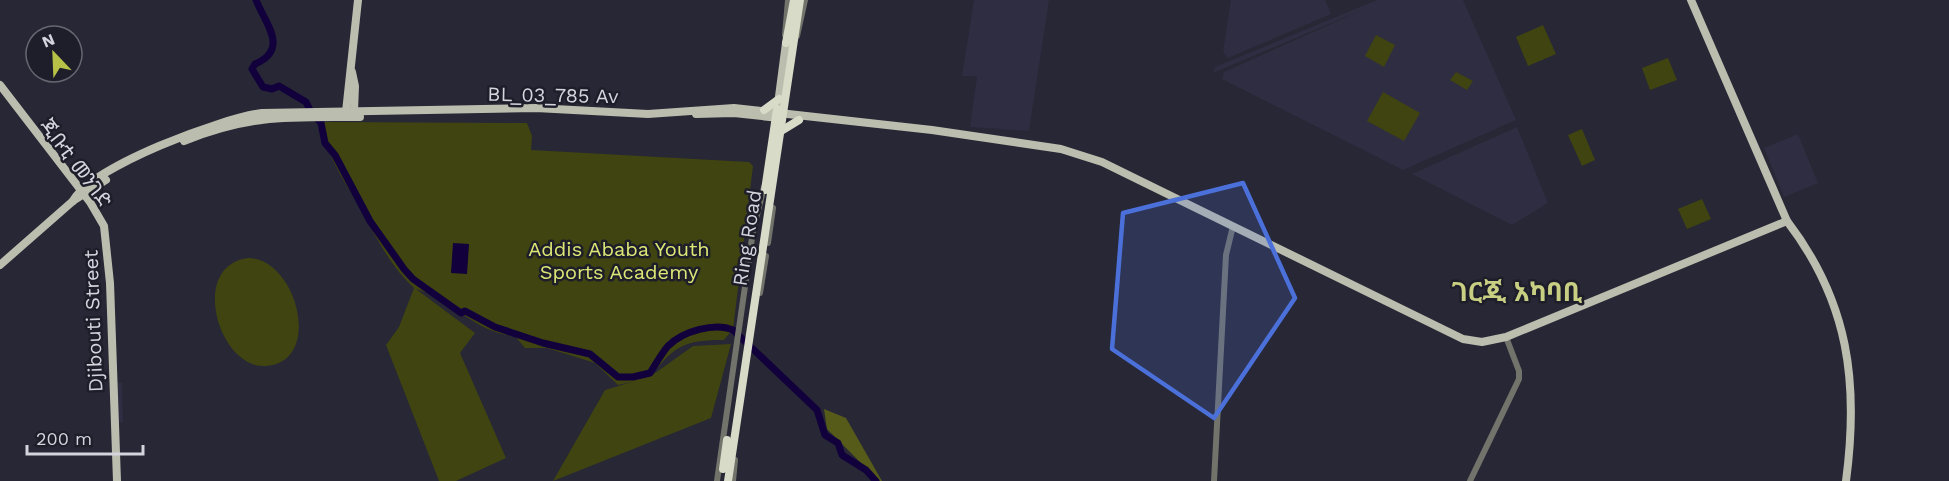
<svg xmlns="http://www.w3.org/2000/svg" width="1949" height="481" viewBox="0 0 1949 481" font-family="'Work Sans','Noto Sans Ethiopic',sans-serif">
<rect width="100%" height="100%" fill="#272735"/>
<!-- built -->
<g fill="#2e2d41">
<path d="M974 0H1049L1029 131 970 127 977 76H962Z"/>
<path d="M1231 0H1325L1331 14 1228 58 1223 52Z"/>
<path d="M1377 0H1463L1516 120 1403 170 1222 79 1224 72 1362 10 1213 73 1215 67Z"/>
<path d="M1517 127 1548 203 1512 225 1412 174Z"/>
<path d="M1798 134 1818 183 1784 197 1764 148Z"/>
<path d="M117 383H122L123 422H118Z"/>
</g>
<!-- green -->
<g fill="#404410">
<path d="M1543 25 1556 54 1528 66 1516 37Z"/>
<path d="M1376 35 1395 45 1384 67 1365 56Z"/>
<path d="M1668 58 1677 80 1650 90 1642 68Z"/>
<path d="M1456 72 1473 81 1467 90 1450 80Z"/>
<path d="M1383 92 1420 113 1404 141 1367 121Z"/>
<path d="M326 122 527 123 532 136 531 150 749 162 753 166 733 329 724 340C685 340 675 345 651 376L693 346 731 344 711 418 553 481 605 390 632 382 618 385 595 363 547 348H525L515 336C477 334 451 299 416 289L475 333 460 353 506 458 456 481H439L386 345 399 327 414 288C388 264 375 234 357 203 342 177 326 154 322 123Z"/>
<path d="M1582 129 1595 160 1582 166 1568 135Z"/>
<path d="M1702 199 1711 219 1687 229 1678 209Z"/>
<path d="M248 258C297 258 324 362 266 366 219 370 188 266 248 258Z"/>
</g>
<!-- forest -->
<path fill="#575b1a" d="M824 409 846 418 882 481H879L827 429Z"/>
<!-- water -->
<path fill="#11003b" d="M453 243 469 244 467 274 451 273Z"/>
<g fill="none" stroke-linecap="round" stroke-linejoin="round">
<!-- river -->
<path stroke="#11003b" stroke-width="7" d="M256 0C265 23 290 49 255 64L252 69 263 87 272 89 279 86 306 102 311 112 321 123 325 143 335 155 370 221 404 269 413 279 461 313 465 311 495 327 543 343 590 354 618 377H633L650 373C656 364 661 354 668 346 683 331 715 322 733 330L817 410 825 435 838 443 842 455 866 470 876 481"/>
<!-- minor -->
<g stroke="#72736b" stroke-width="6">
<path d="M785 35 788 0"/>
<path d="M797 36 805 0"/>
<path d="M768 243 773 208"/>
<path d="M760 293 766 256"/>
<path d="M717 481 753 231 764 187"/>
<path d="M733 481 735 460"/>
<path d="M1214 481 1226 255 1233 226"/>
<path d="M1470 481 1519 379V371L1506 337"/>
</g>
<!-- major -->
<g stroke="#bbbdae" stroke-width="8">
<path d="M1691 0 1787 221C1849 302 1859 383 1846 481"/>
<path d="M352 72 355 86 354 111"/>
<path d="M0 85 90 202 104 226 110 283 117 481"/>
<path d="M778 104 786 43"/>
<path d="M346 112 358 0"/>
<path d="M696 114 734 113 779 118"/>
<path d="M184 141C250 114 291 117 360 117"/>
<path d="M73 201C92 166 222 118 262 113L536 108 648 114 734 108 932 130 1061 149 1102 162 1463 339 1482 342 1506 337 1787 221"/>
<path d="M0 265 73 201 106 180"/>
</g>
<!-- highway -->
<g stroke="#d8dbc8" stroke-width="8">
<path d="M786 43 794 0"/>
<path d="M764 110 779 99"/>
<path d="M781 131 799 120"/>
<path d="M765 190 777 109"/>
<path d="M723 469 727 440"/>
<path d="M728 481 800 0"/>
</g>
</g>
<!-- marked area -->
<path fill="#4b70d9" fill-opacity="0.2" stroke="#4b70d9" stroke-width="4.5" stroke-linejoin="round" d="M1243 183 1295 298 1214 418 1112 349 1123 213Z"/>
<g text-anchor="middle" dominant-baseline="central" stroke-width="5" stroke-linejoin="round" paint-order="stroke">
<!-- street labels -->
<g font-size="20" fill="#d4d4dd" stroke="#1e1e2b">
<text transform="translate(553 95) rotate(1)">BL_03_785 Av</text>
<text transform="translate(76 163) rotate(53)">ጂቡቲ መንገድ</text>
<text transform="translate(747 238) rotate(-81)">Ring Road</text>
<text transform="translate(93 321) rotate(-92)">Djibouti Street</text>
</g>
<!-- park labels -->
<g font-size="20" fill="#dde775" stroke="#1e1e2b">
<text x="619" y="249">Addis Ababa Youth<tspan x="619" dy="23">Sports Academy</tspan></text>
</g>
<!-- district labels -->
<g font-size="26" font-weight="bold" fill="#c8cf82" stroke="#1e1e2b">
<text x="1517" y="292">ገርጂ አካባቢ</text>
</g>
</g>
<!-- north arrow -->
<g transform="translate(54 54) rotate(337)"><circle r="28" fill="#1e1e2b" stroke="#676772" stroke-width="1.5"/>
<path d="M0-4.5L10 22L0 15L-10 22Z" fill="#b8c147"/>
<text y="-9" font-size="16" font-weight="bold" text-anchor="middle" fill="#d4d4dd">N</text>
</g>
<!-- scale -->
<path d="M27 445v9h116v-9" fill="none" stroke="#d4d4dd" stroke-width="3"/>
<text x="36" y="445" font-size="18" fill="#d4d4dd" stroke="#1e1e2b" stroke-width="4.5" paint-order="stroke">200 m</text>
</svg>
